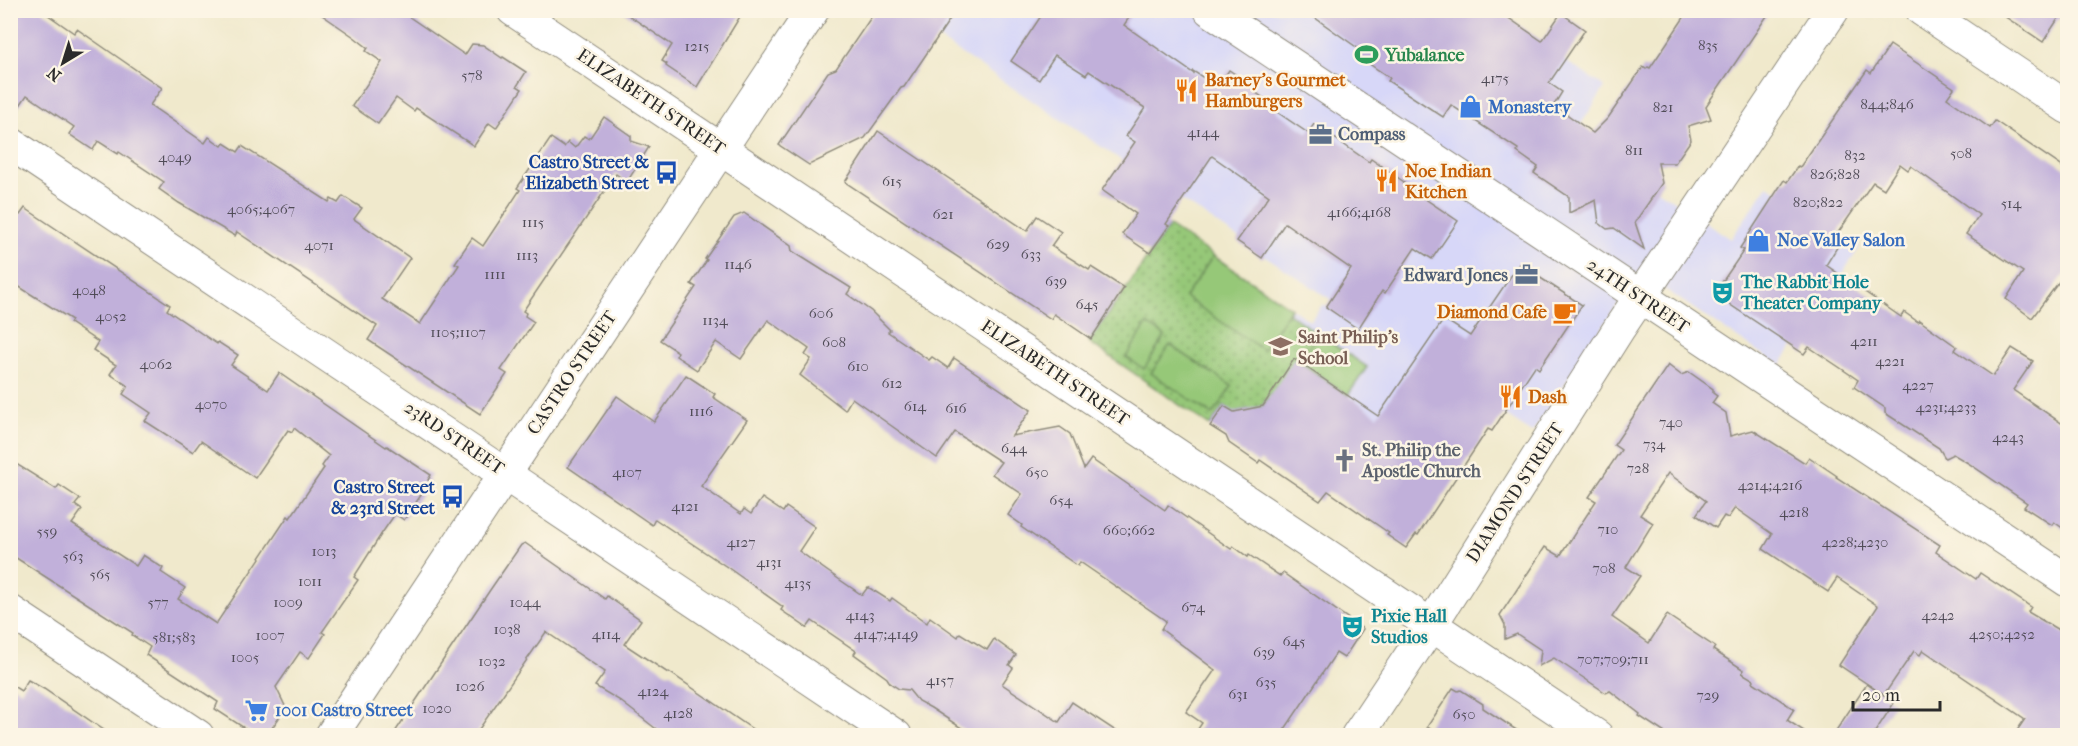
<svg xmlns="http://www.w3.org/2000/svg" width="2078" height="746" viewBox="0 0 2078 746" font-family="'IM FELL French Canon',serif">
<defs>
<pattern id="park-dots" width="8" height="8" patternUnits="userSpaceOnUse" patternTransform="scale(1.5)"><rect width="8" height="8" fill="#96c878"/><path d="M2 2h.1M6 6h.1" fill="none" stroke="#7ba363" stroke-width="1.8" stroke-linecap="round"/></pattern>
</defs>
<rect width="100%" height="100%" fill="#fcf5e5"/>
<filter id="ink" filterUnits="userSpaceOnUse"><feTurbulence type="fractalNoise" baseFrequency=".0167" numOctaves="2"/><feDisplacementMap in="SourceGraphic" scale="12" xChannelSelector="R" yChannelSelector="G"/><feConvolveMatrix kernelMatrix="1 2 1 2 8 2 1 2 1" color-interpolation-filters="sRGB"/></filter>
<filter id="wash" filterUnits="userSpaceOnUse"><feTurbulence type="fractalNoise" baseFrequency=".008" numOctaves="4" result="noise"/><feDisplacementMap in="SourceGraphic" scale="24" xChannelSelector="R" yChannelSelector="G"/><feGaussianBlur stdDeviation="1.35" result="paint"/><feColorMatrix in="noise" values="0 0 0 0 0 0 0 0 0 0 0 0 0 0 0 0 0 1.4 0 .05"/><feComposite in="paint" operator="in"/></filter>
<g filter="url(#wash)">
<rect width="100%" height="100%" fill="#f0e9cc"/>
<!-- built -->
<path fill="#d7d7f8" d="M897 11H1490L1605 87 1574 135 1731 239 1768 185 1860 247 1780 366 1639 272 1532 433 1445 375 1428 398 1484 435 1457 475 1377 416 1318 374 1258 463 1229 443 1226 436 1089 342 1169 226 1310 321 1323 304 1358 328 1363 321Z"/>
<!-- park -->
<path fill="url(#park-dots)" stroke="#607a52" stroke-width="1.5" d="M1169 226 1291 308 1288 313 1367 367 1348 395 1309 370 1284 408 1268 398 1257 414 1248 409 1234 412 1224 406 1210 426 1089 342Z"/>
<!-- garden -->
<g fill="#96c878" stroke="#607a52" stroke-width="1.5">
<path d="M1213 256 1291 308 1263 350 1185 297Z"/>
<path d="M1147 324 1165 336 1144 369 1126 357Z"/>
<path d="M1318 334 1367 367 1348 395 1299 362Z"/>
<path d="M1170 345 1232 386 1213 415 1151 373Z"/>
</g>
<g id="blocks">
<!-- building -->
<g fill="#c1b0da">
<path d="M10 10H41L74 33 77 29 116 56 162 88 150 105 205 143 209 137 222 146 224 143 238 152 242 146 329 202 331 199 338 203 343 196 362 208 354 219 410 258 382 299 420 324 459 265 455 263 472 238 483 246 520 190 517 188 551 138 564 147 568 142 575 148 584 136 589 139 604 117 631 136V141L649 147 627 182 616 174 523 311 526 313 525 316 534 322 501 370 507 374 480 414 368 340 377 326 237 232 235 236 179 203 159 189 164 182 119 152 118 154 98 141 93 150 69 134 74 127 27 95 10 120Z"/>
<path d="M315 10H399L465 55 472 44 483 45 502 58 503 57 526 72 517 86 522 89 496 128 489 123 474 146 416 108 414 111 396 98 378 124 352 106 382 62 366 51 368 48 354 37Z"/>
<path d="M621 10H744L697 87 666 66 667 64 662 61 672 45Z"/>
<path d="M876 10H956L904 87 901 88 865 138 809 165 779 145 828 72 836 69Z"/>
<path d="M1045 10H1134L1124 25 1193 73V71L1218 87 1229 70 1257 89 1255 92 1275 106 1277 112 1308 133 1314 124 1369 162 1371 159 1404 182 1403 184 1458 221 1432 259 1415 248 1385 293 1382 291 1358 329 1326 307 1351 269 1285 223 1262 258 1237 241 1269 196 1212 156 1166 224 1169 226 1150 253 1122 234 1136 214 1102 190 1135 142 1126 136 1145 108 1089 71 1086 75 1055 55 1039 80 1011 61Z"/>
<path d="M1304 10H1497L1542 41 1561 13 1585 30 1549 83 1562 92 1554 105 1593 133 1608 118 1643 67 1646 69 1648 67 1650 68 1689 10H1771L1706 106 1711 119 1688 126 1691 140 1675 163H1658L1662 183 1635 222 1644 249 1614 228 1607 229 1599 223 1596 200 1569 213V197L1534 173 1538 167 1517 152 1518 149 1451 105 1443 117 1388 81 1390 78 1356 55 1359 49Z"/>
<path d="M1995 10H2064L2043 42Z"/>
<path d="M1890 45 1954 88 1947 98 1990 128 1995 121 2067 170V271L2032 318 2006 299 2023 272 1966 234 1979 215 1911 166 1908 170 1900 164 1884 189 1873 182 1835 237 1841 241 1826 265 1901 317 1904 312 1918 322 1919 320 1957 347 1955 350 1993 376 2012 348 2033 361 2013 390 2067 427V531L2054 522 2052 525 2024 507 2027 503 1968 463 1953 454 1945 458 1939 448 1885 413V408L1854 387 1858 380 1839 367 1809 347 1804 354 1714 294 1744 250 1740 248 1784 180 1787 182 1798 166 1800 167 1867 70 1871 73Z"/>
<path d="M878 131 1027 231 1037 216 1061 232 1051 246 1089 270 1091 267 1124 288 1091 339 1054 314 1051 319 845 182Z"/>
<path d="M25 208 170 305 167 310 217 344 218 342 238 355 231 365 268 390 279 373 386 447 387 446 431 475 428 480 430 482 404 520 395 514 382 533 354 577 358 580 322 632 325 634 309 658 300 652 276 687 286 708 267 735H255L215 709 218 702 146 655 150 647 132 635 133 633 10 554V460L56 489 59 485 80 499 75 505 82 510 72 524 136 566 143 555 163 568 161 572 185 588 178 599 216 624 288 516 290 518 324 468 322 466 329 456 294 428 292 432 288 430 255 478 201 441 193 452 145 421 151 413 123 394 128 386 110 374 116 365 93 350 98 342 70 323 72 320 10 281V209L20 215Z"/>
<path d="M744 213 791 246 792 251 851 288 847 294 871 311 890 330 888 332 929 360 932 357 948 368 954 358 1031 410 1012 436 1060 427 1070 434 1084 469 1091 459 1165 510 1168 505 1231 549 1233 546 1248 557 1249 555 1280 576 1283 573 1363 629 1344 658 1336 653 1281 735H1194L1202 723 1186 712 1215 670 1161 629 1166 621 1080 562 1078 566 1021 527 1022 525 1008 515 1022 494 992 474 1001 462 955 432 937 458 852 398 845 410 800 375 811 359 805 355 809 349 768 320 741 359 716 342 697 370 676 356 678 352 660 340 696 287 691 284 707 260 705 259 734 217Z"/>
<path d="M1519 264 1582 305 1539 369 1535 366 1492 431 1488 429 1418 535 1416 534 1406 548 1387 535 1389 533 1328 491 1320 501 1260 460 1258 463 1229 443 1226 436 1210 426 1224 406 1234 412 1263 406 1294 359 1378 416 1444 319 1470 336Z"/>
<path d="M1668 365 1681 375 1689 372 1713 389V393L1717 396 1712 403 1726 413 1730 436 1753 430 1805 463 1809 457 1837 476 1836 477 1940 545 1936 552 1976 579 1980 573 2031 607 2028 612 2067 635V735H2014L2025 719 1923 650 1920 655 1914 651 1884 695 1839 665 1878 606 1837 578 1828 592 1763 549 1772 534 1735 508 1728 518 1724 516 1716 528 1696 515 1706 501 1668 473 1640 515 1653 523 1626 567 1640 576 1612 617 1649 643 1667 615 1715 647 1713 650 1744 670 1742 673 1754 680 1753 682 1794 709 1787 720 1810 735H1668L1639 716 1640 714 1610 691 1606 693 1554 658 1539 666 1541 650 1517 634 1505 639V625L1500 615 1545 547 1560 556 1596 501 1589 497 1621 450 1614 445Z"/>
<path d="M686 375 715 394 713 397 747 420 701 486 741 514 744 509 751 514 762 498 783 512 786 507 815 527 799 551 827 571 862 595 868 587 890 601 892 598 927 623 930 617 958 637 960 633 987 650 994 639 1016 655 1009 665 1013 668 1002 684 1059 722 1072 702 1122 735H972L931 708 918 701 909 690 899 689 890 683 887 678 854 654 856 651 812 621 807 628 781 610 783 607 727 567 655 519 652 525 568 467 617 396 654 422Z"/>
<path d="M525 543 605 599 607 596 641 620 624 644 668 673 669 672 761 735H664L619 700 595 686 605 672 546 632 475 735H393L490 590 521 545Z"/>
<path d="M28 680 44 689 111 735H10V684L21 691Z"/>
<path d="M1867 684 1894 703 1873 735H1833Z"/>
<path d="M1453 688 1458 691 1461 690 1483 704V708L1524 735H1440L1427 727Z"/>
</g>
</g>
</g>
<g filter="url(#ink)">
<use href="#blocks" fill-opacity="0" stroke="#8e8a7c" stroke-width="1.5"/>
<g fill="none" stroke-linecap="round" stroke-linejoin="round">
<defs>
<g id="minor">
<path d="M513 10 1597 736"/>
<path d="M1210 10 2068 581"/>
<path d="M1922 10 2068 108"/>
<path d="M10 143 896 736"/>
<path d="M10 611 198 736"/>
<path d="M331 736 813 10"/>
<path d="M1357 736 1431 625 1620 327 1833 10"/>
</g>
</defs>
<!-- minor casing -->
<use href="#minor" stroke="#8e8a7c" stroke-width="34"/>
<!-- minor -->
<use href="#minor" stroke="#fff" stroke-width="32"/>
</g>
</g>
<!-- icons -->
<defs>
<symbol id="stadium-bare" viewBox="-9 -9 18 18"><path d="M0-5a6.5 5 0 1 0 0 10a6.5 5 0 1 0 0-10ZM-3.5-1.8h7v3.6h-7Z" fill="#2e9e5b" stroke="#fcf5e5" stroke-width="2.5" paint-order="stroke"/></symbol>
<symbol id="restaurant-bare" viewBox="-9 -9 18 18"><path d="M-5-6h1v4h1v-4h1v4h1v-4h1v5L-1.5 .5V6h-2V.5L-5-1ZM5-6V6H3V1.5H1.5Q1.5-4 5-6Z" fill="#e8710a" stroke="#fcf5e5" stroke-width="2.5" paint-order="stroke"/></symbol>
<symbol id="shop-bare" viewBox="-9 -9 18 18"><path d="M-5-2.5h2.3a2.7 3.5 0 0 1 5.4 0H5L5.5 6h-11ZM-1.5-2.5h3a1.5 2.3 0 0 0-3 0Z" fill="#3f7fe0" stroke="#fcf5e5" stroke-width="2.5" paint-order="stroke"/></symbol>
<symbol id="office-bare" viewBox="-9 -9 18 18"><path d="M-6-3h4V-5.5h4V-3h4V5H-6ZM-1-4.5V-3h2v-1.5ZM-6 0V1H6V0Z" fill="#5c6f8a" stroke="#fcf5e5" stroke-width="2.5" paint-order="stroke"/></symbol>
<symbol id="bus-bare" viewBox="-9 -9 18 18"><path d="M-5-6H5V4H4V6H2V4H-2V6H-4V4H-5ZM-3.5-4V0h7V-4ZM-3.5 1.2v1.5H-2V1.2ZM2 1.2v1.5H3.5V1.2Z" fill="#1a4fb4" stroke="#fcf5e5" stroke-width="2.5" paint-order="stroke"/></symbol>
<symbol id="theatre-bare" viewBox="-9 -9 18 18"><path d="M-5-5.5Q0-4 5-5.5V0Q5 5 0 6Q-5 5-5 0ZM-3.3-2.5H-1v1.5H-3.3ZM1-2.5H3.3v1.5H1ZM-2.8 1Q0 5.5 2.8 1Z" fill="#0f9aa8" stroke="#fcf5e5" stroke-width="2.5" paint-order="stroke"/></symbol>
<symbol id="cafe-bare" viewBox="-9 -9 18 18"><path d="M-5.5-4.5H6V0H3Q3 3.5 0 3.5H-2.5Q-5.5 3.5-5.5 0ZM3-3.2v2h1.7v-2ZM-6 4.5H4V6H-6Z" fill="#e8710a" stroke="#fcf5e5" stroke-width="2.5" paint-order="stroke"/></symbol>
<symbol id="school-bare" viewBox="-9 -9 18 18"><path d="M0-5L7-2L0 1L-7-2ZM-4 1L0 2.5L4 1V4Q0 6-4 4Z" fill="#8d6e63" stroke="#fcf5e5" stroke-width="2.5" paint-order="stroke"/></symbol>
<symbol id="church-bare" viewBox="-9 -9 18 18"><path d="M-1.2-6h2.4v3.5h3.3v2.4h-3.3V6h-2.4V-.1h-3.3v-2.4h3.3Z" fill="#6b7280" stroke="#fcf5e5" stroke-width="2.5" paint-order="stroke"/></symbol>
<symbol id="supermarket-bare" viewBox="-9 -9 18 18"><path d="M-6-5.5h2.5l.6 2H6L4.5 2H-2.5L-4.4-4H-6ZM-1.5 3.2a1.3 1.3 0 1 0 .1 0ZM3 3.2a1.3 1.3 0 1 0 .1 0Z" fill="#3f7fe0" stroke="#fcf5e5" stroke-width="2.5" paint-order="stroke"/></symbol>
</defs>
<g fill-rule="evenodd">
<use href="#stadium-bare" x="1350" y="38" width="33" height="33"/>
<use href="#restaurant-bare" x="1170" y="74" width="33" height="33"/>
<use href="#shop-bare" x="1454" y="90" width="33" height="33"/>
<use href="#office-bare" x="1304" y="118" width="33" height="33"/>
<use href="#bus-bare" x="650" y="156" width="33" height="33"/>
<use href="#restaurant-bare" x="1370" y="164" width="33" height="33"/>
<use href="#shop-bare" x="1742" y="224" width="33" height="33"/>
<use href="#office-bare" x="1510" y="258" width="33" height="33"/>
<use href="#theatre-bare" x="1706" y="276" width="33" height="33"/>
<use href="#cafe-bare" x="1548" y="296" width="33" height="33"/>
<use href="#school-bare" x="1264" y="330" width="33" height="33"/>
<use href="#restaurant-bare" x="1494" y="380" width="33" height="33"/>
<use href="#church-bare" x="1328" y="444" width="33" height="33"/>
<use href="#bus-bare" x="436" y="480" width="33" height="33"/>
<use href="#theatre-bare" x="1336" y="610" width="33" height="33"/>
<use href="#supermarket-bare" x="240" y="694" width="33" height="33"/>
</g>
<g text-anchor="middle" dominant-baseline="central" stroke-width="5" stroke-linejoin="round" paint-order="stroke">
<!-- number labels -->
<g font-size="15" fill="#504c57">
<text x="1708" y="45">835</text>
<text x="697" y="46">1215</text>
<text x="472" y="75">578</text>
<text x="1495" y="78">4175</text>
<text x="1887" y="104">844;846</text>
<text x="1663" y="107">821</text>
<text x="1203" y="132">4144</text>
<text x="1634" y="150">811</text>
<text x="1961" y="153">508</text>
<text x="1855" y="155">832</text>
<text x="175" y="157">4049</text>
<text x="1835" y="174">826;828</text>
<text x="892" y="181">615</text>
<text x="1818" y="202">820;822</text>
<text x="2011" y="203">514</text>
<text x="261" y="209">4065;4067</text>
<text x="1359" y="212">4166;4168</text>
<text x="943" y="214">621</text>
<text x="533" y="222">1115</text>
<text x="998" y="244">629</text>
<text x="319" y="245">4071</text>
<text x="1031" y="254">633</text>
<text x="527" y="255">1113</text>
<text x="738" y="264">1146</text>
<text x="495" y="274">1111</text>
<text x="1056" y="281">639</text>
<text x="89" y="290">4048</text>
<text x="1087" y="304">645</text>
<text x="821" y="313">606</text>
<text x="111" y="316">4052</text>
<text x="715" y="320">1134</text>
<text x="458" y="332">1105;1107</text>
<text x="1864" y="341">4211</text>
<text x="834" y="342">608</text>
<text x="1890" y="361">4221</text>
<text x="156" y="364">4062</text>
<text x="858" y="366">610</text>
<text x="892" y="383">612</text>
<text x="1918" y="385">4227</text>
<text x="211" y="404">4070</text>
<text x="915" y="406">614</text>
<text x="1946" y="407">4231;4233</text>
<text x="956" y="408">616</text>
<text x="701" y="411">1116</text>
<text x="1671" y="422">740</text>
<text x="2008" y="437">4243</text>
<text x="1654" y="444">734</text>
<text x="1014" y="448">644</text>
<text x="1638" y="468">728</text>
<text x="627" y="472">4107</text>
<text x="1037" y="472">650</text>
<text x="1770" y="485">4214;4216</text>
<text x="1061" y="500">654</text>
<text x="685" y="506">4121</text>
<text x="1794" y="512">4218</text>
<text x="1608" y="529">710</text>
<text x="1129" y="530">660;662</text>
<text x="47" y="531">559</text>
<text x="741" y="542">4127</text>
<text x="1855" y="542">4228;4230</text>
<text x="324" y="551">1013</text>
<text x="73" y="556">563</text>
<text x="769" y="562">4131</text>
<text x="1604" y="568">708</text>
<text x="100" y="574">565</text>
<text x="310" y="581">1011</text>
<text x="798" y="583">4135</text>
<text x="158" y="602">577</text>
<text x="288" y="602">1009</text>
<text x="525" y="602">1044</text>
<text x="1193" y="607">674</text>
<text x="860" y="615">4143</text>
<text x="1938" y="615">4242</text>
<text x="507" y="629">1038</text>
<text x="606" y="634">4114</text>
<text x="886" y="634">4147;4149</text>
<text x="2002" y="634">4250;4252</text>
<text x="270" y="635">1007</text>
<text x="174" y="637">581;583</text>
<text x="1294" y="641">645</text>
<text x="1264" y="652">639</text>
<text x="245" y="657">1005</text>
<text x="1613" y="659">707;709;711</text>
<text x="492" y="661">1032</text>
<text x="940" y="680">4157</text>
<text x="1266" y="682">635</text>
<text x="470" y="686">1026</text>
<text x="653" y="691">4124</text>
<text x="1238" y="694">631</text>
<text x="1708" y="695">729</text>
<text x="437" y="708">1020</text>
<text x="678" y="713">4128</text>
<text x="1464" y="714">650</text>
</g>
<!-- leisure labels -->
<g font-size="18" font-weight="bold" fill="#27864d" stroke="#fcf5e5" text-anchor="start">
<text x="1385" y="55">Yubalance</text>
</g>
<!-- food labels -->
<g font-size="18" font-weight="bold" fill="#c56008" stroke="#fcf5e5" text-anchor="start">
<text x="1205" y="80">Barney's Gourmet<tspan x="1205" dy="21">Hamburgers</tspan></text>
<text x="1405" y="171">Noe Indian<tspan x="1405" dy="21">Kitchen</tspan></text>
<text x="1547" y="312" text-anchor="end">Diamond Cafe</text>
<text x="1528" y="397">Dash</text>
</g>
<!-- street labels -->
<g font-size="18" fill="#2b2b2b" stroke="#fcf5e5">
<text transform="translate(651 102) rotate(34)">ELIZABETH STREET</text>
<text transform="translate(1638 296) rotate(34)">24TH STREET</text>
<text transform="translate(572 373) rotate(-56)">CASTRO STREET</text>
<text transform="translate(1055 373) rotate(34)">ELIZABETH STREET</text>
<text transform="translate(454 438) rotate(34)">23RD STREET</text>
<text transform="translate(1515 493) rotate(-57)">DIAMOND STREET</text>
</g>
<!-- shop labels -->
<g font-size="18" font-weight="bold" fill="#366cbe" stroke="#fcf5e5" text-anchor="start">
<text x="1488" y="107">Monastery</text>
<text x="1777" y="240">Noe Valley Salon</text>
<text x="275" y="710">1001 Castro Street</text>
</g>
<!-- service labels -->
<g font-size="18" font-weight="bold" fill="#4e5e75" stroke="#fcf5e5" text-anchor="start">
<text x="1338" y="134">Compass</text>
<text x="1508" y="275" text-anchor="end">Edward Jones</text>
</g>
<!-- transit labels -->
<g font-size="18" font-weight="bold" fill="#164399" stroke="#fcf5e5" text-anchor="end">
<text x="649" y="162">Castro Street &amp;<tspan x="649" dy="21">Elizabeth Street</tspan></text>
<text x="435" y="487">Castro Street<tspan x="435" dy="21">&amp; 23rd Street</tspan></text>
</g>
<!-- culture labels -->
<g font-size="18" font-weight="bold" fill="#0d838f" stroke="#fcf5e5" text-anchor="start">
<text x="1741" y="282">The Rabbit Hole<tspan x="1741" dy="21">Theater Company</tspan></text>
<text x="1371" y="616">Pixie Hall<tspan x="1371" dy="21">Studios</tspan></text>
</g>
<!-- education labels -->
<g font-size="18" font-weight="bold" fill="#785e54" stroke="#fcf5e5" text-anchor="start">
<text x="1298" y="337">Saint Philip's<tspan x="1298" dy="21">School</tspan></text>
</g>
<!-- worship labels -->
<g font-size="18" font-weight="bold" fill="#5b616d" stroke="#fcf5e5" text-anchor="start">
<text x="1362" y="450">St. Philip the<tspan x="1362" dy="21">Apostle Church</tspan></text>
</g>
</g>
<!-- margin -->
<rect width="2078" height="746" fill="none" stroke="#fcf5e5" stroke-width="36"/>
<!-- north arrow -->
<g transform="translate(63 63) rotate(218)" stroke="#fcf5e5" stroke-width="4.5" paint-order="stroke">
<path d="M0-4.5L10 22L0 15L-10 22Z" fill="#2b2b2b"/>
<text y="-9" font-size="16" font-weight="bold" text-anchor="middle" fill="#2b2b2b">N</text>
</g>
<!-- scale -->
<path d="M1853 701v9h87v-9" fill="none" stroke="#2b2b2b" stroke-width="3"/>
<text x="1862" y="701" font-size="18" fill="#2b2b2b" stroke="#fcf5e5" stroke-width="4.5" paint-order="stroke">20 m</text>
</svg>
